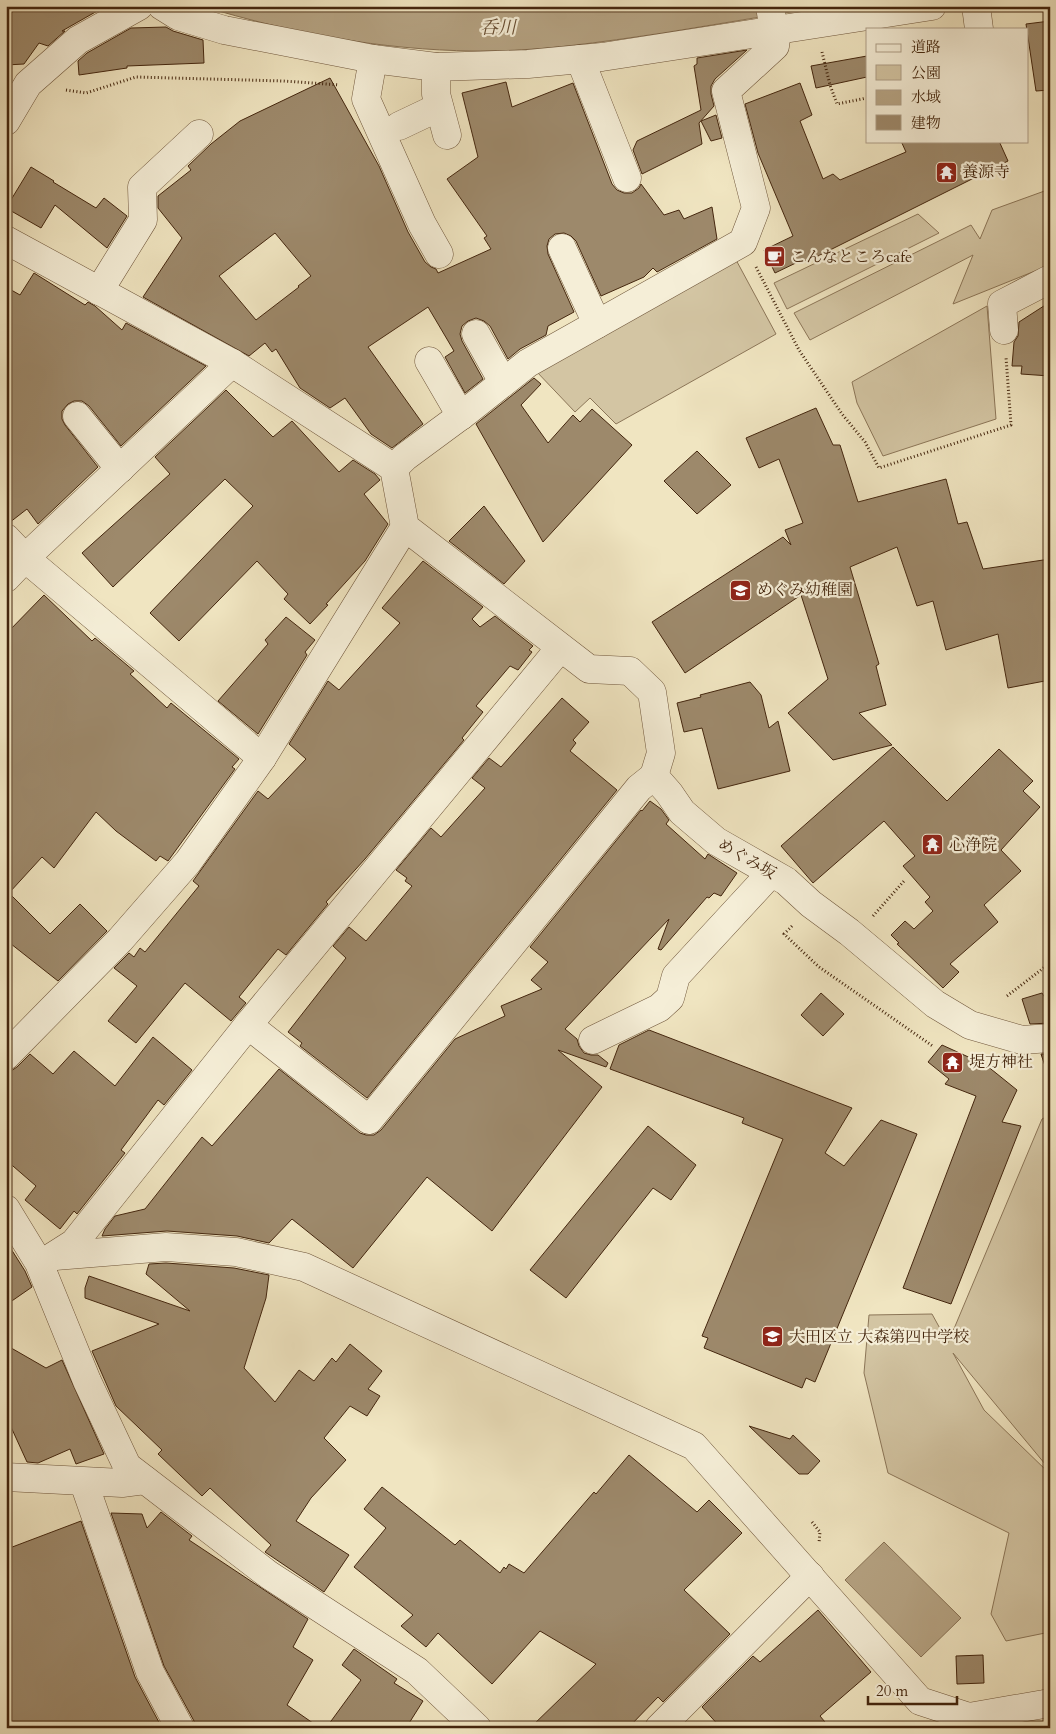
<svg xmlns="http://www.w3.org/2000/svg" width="1056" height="1734" viewBox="0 0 1056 1734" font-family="Cardo,'Noto Serif JP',serif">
<rect width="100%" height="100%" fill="#f0e5c1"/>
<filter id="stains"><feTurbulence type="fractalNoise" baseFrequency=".004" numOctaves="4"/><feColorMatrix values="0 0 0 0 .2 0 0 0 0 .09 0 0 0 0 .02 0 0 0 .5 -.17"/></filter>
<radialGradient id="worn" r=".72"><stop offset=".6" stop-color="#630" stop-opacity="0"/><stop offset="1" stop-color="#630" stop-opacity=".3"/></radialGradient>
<!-- green -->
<g fill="#d3c5a3" stroke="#8c7658">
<path d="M1050 189V265L953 304 973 255 810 340 794 313 971 225 980 239 992 210Z"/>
<path d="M918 214 939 233 787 309 774 283Z"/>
<path d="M735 258 776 334 616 424 590 398 575 412 536 371Z"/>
<path d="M987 306 996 419 883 456 857 403 852 382Z"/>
<path d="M1050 1115V1470L953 1353 984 1410 1050 1474V1632L1006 1641 991 1614 1009 1533 888 1473 864 1373 869 1315 932 1314 948 1343 1042 1119Z"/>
</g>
<!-- water -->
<g fill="#b6a484" stroke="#887255">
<path d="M202 6H827C772 15 718 24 663 33 601 42 537 52 474 51 382 50 290 33 202 6Z"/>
<path d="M884 1542 961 1618 921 1657 845 1580Z"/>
</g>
<!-- building -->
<g fill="#9d896b" stroke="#44260e" fill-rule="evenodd">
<path d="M6 6H106L62 31H65L48 46 39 43 24 64 6 65Z"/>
<path d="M1050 21V90L1036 91 1026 24Z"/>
<path d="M166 27 173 31 203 40 204 63 127 66V68L79 75 78 61 87 53 131 28Z"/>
<path d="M747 50 715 79 711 86V94L714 106 699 123 702 144 642 174 633 150 637 141 701 110 694 66 697 64V58Z"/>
<path d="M867 56V77L816 88 811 66Z"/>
<path d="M330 78 379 166 408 232 425 262 431 267 436 269 438 273 491 249 484 238 487 236 447 179 478 157 462 93 506 82 512 107 573 83 612 184 617 190 624 193H632L639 188 641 184 664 215 679 210 684 219 712 207 717 239 657 272 653 268 644 277 601 296 576 241 571 236 564 233 555 234 549 239 547 246 548 254 574 312 548 326 546 335 520 349 508 359 490 326 484 321 476 318 468 321 462 326 460 334 462 341 483 379 465 393 445 357 454 351 428 307 368 347 423 424 392 448 371 434 345 398 330 408 300 388 276 349 272 352 265 343 249 356 143 297 182 238 158 208V196L191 170 188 166 211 144 240 121ZM275 233 311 276 298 286 299 287 256 320 219 276Z"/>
<path d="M800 83 812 115 800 121 823 179 833 174 840 180 906 152 901 141H999L1008 161 808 261 802 260 775 273 764 250 793 236 758 153 745 104Z"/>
<path d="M716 115 722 138 711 141 701 121Z"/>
<path d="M31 167 54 181 53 182 96 208 104 198 127 216 107 248 55 205 41 228 6 208Z"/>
<path d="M34 273 85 305 88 302 95 306 122 330 126 323 206 366 121 446 89 406 82 401H74L68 404 62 411V419L65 425 98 467 38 524 27 509 9 523H6V287L20 295Z"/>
<path d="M1050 302V376L1021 374 1022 366H1012L1014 342 1018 336 1019 322Z"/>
<path d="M534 378 541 384 521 405 548 443 573 415 580 422 592 409 632 445 543 542 476 424Z"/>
<path d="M226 390 273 437 292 421 339 472 353 460 375 474 380 480 364 494 388 524 365 561 326 604 328 605 310 624 284 599 288 594 257 561 179 641 150 613 253 506 225 479 113 587 82 553 170 474 155 457Z"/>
<path d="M816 408 833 445H840L858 502 946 479 958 524 967 522 983 569 1050 559V680L1008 688 998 634 946 650 933 601 917 606 897 547 850 567 879 664 876 666 886 705 859 713 892 745 833 760 788 713 828 679 801 595 685 673 652 622 783 537 791 545 785 530 803 523 779 459 759 468 746 438Z"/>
<path d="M697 451 731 485 697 514 664 481Z"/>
<path d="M484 506 525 561 504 584 449 541Z"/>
<path d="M423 561 483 607 472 619 480 627 495 616 533 646 529 650 532 652 518 670 510 666 476 706 483 712 462 738 464 740 365 859 326 902 328 904 286 955 278 949 239 997 246 1003 231 1021 185 983 136 1043 108 1021 137 986 114 968 129 953 134 957 140 948 145 952 199 886 193 881 258 791 268 799 306 759 289 744 328 681 339 690 400 623 382 608Z"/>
<path d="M44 595 92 641 95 638 134 671 130 674 167 708 171 703 239 759 232 767 235 769 168 861 160 856 156 861 116 831 96 812 54 868 42 857 9 893 50 934 80 904 107 931 58 981 6 940V634Z"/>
<path d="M286 617 315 640 305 652 307 655 258 734 218 701 268 644 265 640Z"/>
<path d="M750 682 761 695 769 728 778 721 790 771 718 789 702 728 684 732 677 703 701 697 700 695Z"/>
<path d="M562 698 589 722 573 740 576 743 570 751 617 790 367 1098 300 1046 302 1043 288 1032 346 958 333 946 349 927 366 941 412 886 405 881 407 878 396 870 431 828 441 837 485 788 472 778 489 758 501 767Z"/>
<path d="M893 747 947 801 999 749 1033 781 1023 791 1040 807 1001 850 1021 871 984 905 998 922 950 964 959 972 943 988 897 944 899 943 891 935 905 921 914 929 933 911 925 902 930 897 903 866 915 856 884 821 813 883 781 846Z"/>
<path d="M650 801 661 809 669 820 666 824 705 859 708 854 737 873 721 896 714 893 709 898 707 897 661 950 658 949 669 919 565 1029 577 1039 579 1046 584 1053 591 1055H598L608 1063 606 1067 558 1050 602 1087 492 1231 427 1177 353 1268 292 1219 269 1243 237 1236 167 1231 102 1236 105 1229 115 1216 145 1209 202 1137 212 1146 279 1069 360 1133 366 1135H374L381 1130 455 1039 505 1016 501 1006 542 989 531 980 548 962 530 947 641 810 642 811Z"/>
<path d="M821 993 844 1014 823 1036 801 1015Z"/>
<path d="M1042 993 1050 1005V1023L1030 1024 1022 999Z"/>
<path d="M649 1030 852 1108 825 1153 844 1166 881 1120 917 1134 815 1382 806 1378 802 1388 704 1348 708 1338 702 1336 783 1139 742 1123 744 1118 610 1069 619 1045Z"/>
<path d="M153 1037 192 1070 164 1105 158 1100 121 1150 125 1153 77 1214 74 1211 60 1229 25 1200 36 1186 6 1160V1071H11L17 1067 30 1054 53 1074 74 1051 115 1086Z"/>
<path d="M942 1045 986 1065 1017 1090 1002 1122 1021 1126 951 1304 903 1288 976 1096 945 1084 949 1079 928 1062Z"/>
<path d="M1041 1054H1050V1068L1046 1069Z"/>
<path d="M648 1126 696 1165 671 1200 653 1188 566 1298 530 1270Z"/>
<path d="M6 1241 25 1271 32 1287 6 1305Z"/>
<path d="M166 1263 234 1268 269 1275 266 1298 244 1368 275 1402 299 1370 314 1381 332 1358 336 1362 350 1344 382 1371 368 1389 380 1396 367 1416 350 1406 324 1438 346 1460 311 1498 296 1521 349 1555 324 1592 265 1552 271 1545 210 1488 202 1496 158 1454 162 1450 116 1406 92 1351 159 1324 85 1298V1288L89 1276 190 1311 146 1274 149 1264Z"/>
<path d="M6 1345 46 1368 62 1360 104 1454 76 1464 70 1449 38 1463 27 1462 6 1416Z"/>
<path d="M749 1426 790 1439 793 1435 820 1461 808 1474H799Z"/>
<path d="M629 1455 697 1512 709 1500 742 1533 684 1590 730 1634 663 1702 658 1697 628 1728H530L596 1664 540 1631 492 1684 438 1633 426 1647 401 1626 413 1615 354 1567 386 1528 364 1509 382 1487 455 1545 460 1540 500 1573 504 1567 506 1569 509 1564 524 1573 594 1492 596 1494Z"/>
<path d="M161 1512 192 1536 189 1540 308 1619 293 1647 313 1660 287 1705 320 1728H196L194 1721 164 1666 111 1513 142 1514 147 1528Z"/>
<path d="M81 1521 135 1677 162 1728H6V1582L9 1581 7 1549Z"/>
<path d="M818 1610 871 1672 820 1716 830 1728H721L702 1707 753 1656 760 1662Z"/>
<path d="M354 1649 397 1679 394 1683 423 1701 406 1728H326L361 1680 342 1665Z"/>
<path d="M983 1655 984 1683 957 1684 956 1656Z"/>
</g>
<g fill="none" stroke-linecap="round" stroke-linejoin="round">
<defs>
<g id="minor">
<path d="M162 6 178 16 224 30 373 59 436 67 528 64 602 57 932 6"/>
<path d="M976 6 979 29"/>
<path d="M373 59 366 99 422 224 439 254"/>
<path d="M580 59 627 178"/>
<path d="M436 67V94L447 135"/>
<path d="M6 121 28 84 78 40 139 6"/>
<path d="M399 126 439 107"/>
<path d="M6 240 232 363 394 468 405 527 589 669 630 671 652 692 661 753 654 776 639 788 369 1120 248 1025"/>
<path d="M562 248 597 324"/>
<path d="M99 291 143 220 142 187 199 134"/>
<path d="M1004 330 1002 304 1050 279"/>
<path d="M476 334 503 382"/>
<path d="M429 361 461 416"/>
<path d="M77 416 120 469"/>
<path d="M394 468 405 457 466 412 528 363 743 242 756 208 726 91 775 46 777 31 772 19 770 6"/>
<path d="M6 538 25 558 262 758"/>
<path d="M6 578 25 558 232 363"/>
<path d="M654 776 669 793 682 812 716 841 786 881 811 904 849 932 935 1004 970 1025 1022 1040 1050 1038"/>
<path d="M593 1040 659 1008 670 998 676 976 771 873"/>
<path d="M6 1056 120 940 188 862 262 758 405 527"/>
<path d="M6 1209 39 1263 87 1381 127 1466 269 1575 417 1671 477 1728"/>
<path d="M55 1256 166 1247 236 1252 304 1267 694 1446 920 1701 969 1717 979 1728"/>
<path d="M52 1257 74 1243 248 1025 560 648"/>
<path d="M6 1477 122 1483 145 1480"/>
<path d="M84 1483 150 1672 180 1728"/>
<path d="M969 1717 1050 1703"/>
<path d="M659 1728 810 1576"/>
</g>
</defs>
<!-- minor casing -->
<use href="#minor" stroke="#6f563b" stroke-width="29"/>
<!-- path -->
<g stroke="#44260e" stroke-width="3" stroke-dasharray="1 2.5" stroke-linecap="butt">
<path d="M822 52 830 85 837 104 867 98"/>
<path d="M66 90 86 93 136 77 283 81 339 85"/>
<path d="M756 267 799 350 842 414 865 442 879 468 1011 425 1006 357"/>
<path d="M873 916 904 881"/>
<path d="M792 926 784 934 819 967 934 1047"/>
<path d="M1007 996 1050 963"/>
<path d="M812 1522 820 1532 819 1543"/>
</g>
<!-- minor -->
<use href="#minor" stroke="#f5eed7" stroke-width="28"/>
</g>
<!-- icons -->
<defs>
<symbol id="temple-square" viewBox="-11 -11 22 22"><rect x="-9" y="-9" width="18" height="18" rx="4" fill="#8f2418" stroke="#f5eed7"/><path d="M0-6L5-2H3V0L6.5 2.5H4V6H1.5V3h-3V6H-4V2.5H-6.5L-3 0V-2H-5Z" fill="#fff"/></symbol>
<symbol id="cafe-square" viewBox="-11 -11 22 22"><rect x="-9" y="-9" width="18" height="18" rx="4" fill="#8f2418" stroke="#f5eed7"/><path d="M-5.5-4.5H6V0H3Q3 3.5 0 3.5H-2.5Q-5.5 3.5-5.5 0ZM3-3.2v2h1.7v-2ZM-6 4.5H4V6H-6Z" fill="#fff"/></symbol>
<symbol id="school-square" viewBox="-11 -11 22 22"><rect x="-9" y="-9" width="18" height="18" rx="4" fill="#8f2418" stroke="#f5eed7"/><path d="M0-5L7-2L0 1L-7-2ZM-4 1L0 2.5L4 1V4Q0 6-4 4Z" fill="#fff"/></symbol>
</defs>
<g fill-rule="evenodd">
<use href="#temple-square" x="934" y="160" width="25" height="25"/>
<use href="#cafe-square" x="762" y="244" width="25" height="25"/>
<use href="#school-square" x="728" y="578" width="25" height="25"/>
<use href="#temple-square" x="920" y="832" width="25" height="25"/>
<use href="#temple-square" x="940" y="1050" width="25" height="25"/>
<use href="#school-square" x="760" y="1324" width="25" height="25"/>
</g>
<g text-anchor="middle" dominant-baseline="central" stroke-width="4.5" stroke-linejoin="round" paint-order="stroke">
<!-- poi labels -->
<g font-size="16" fill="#44260e" stroke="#f5eed7" text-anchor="start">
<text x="962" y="172">養源寺</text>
<text x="790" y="257">こんなところcafe</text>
<text x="757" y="590">めぐみ幼稚園</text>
<text x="949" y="845">心浄院</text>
<text x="969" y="1062">堤方神社</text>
<text x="789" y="1337">大田区立 大森第四中学校</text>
</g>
<!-- street labels -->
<g font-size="16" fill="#44260e" stroke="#f5eed7">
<text transform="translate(747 859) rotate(30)">めぐみ坂</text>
</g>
<!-- water labels -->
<g font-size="18" font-style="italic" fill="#664c31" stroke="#f5eed7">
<text transform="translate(498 28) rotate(-1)">呑川</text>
</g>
</g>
<!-- margin -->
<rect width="1056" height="1734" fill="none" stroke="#f0e5c1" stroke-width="25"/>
<rect x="8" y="8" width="1041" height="1719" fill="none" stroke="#44260e" stroke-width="2.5"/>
<rect x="12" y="12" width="1031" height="1709" fill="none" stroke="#44260e"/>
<!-- legend -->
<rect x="866" y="28" width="162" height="115" fill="#f5eed7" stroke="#ae9e87"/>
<rect x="876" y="44" width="25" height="8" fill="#f5eed7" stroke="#ae9e87"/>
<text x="911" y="52" font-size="15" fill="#44260e">道路</text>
<rect x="876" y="65" width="25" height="15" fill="#d3c5a3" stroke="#ae9e87"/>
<text x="911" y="78" font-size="15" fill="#44260e">公園</text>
<rect x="876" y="90" width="25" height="15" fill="#b6a484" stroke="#ae9e87"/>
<text x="911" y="102" font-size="15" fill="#44260e">水域</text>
<rect x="876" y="115" width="25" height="15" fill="#9d896b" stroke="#ae9e87"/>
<text x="911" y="128" font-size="15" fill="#44260e">建物</text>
<!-- scale -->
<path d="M868 1696v8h89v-8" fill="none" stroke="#44260e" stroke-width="2.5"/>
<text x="876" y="1696" font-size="15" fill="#44260e" stroke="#f5eed7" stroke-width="4" paint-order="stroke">20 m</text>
<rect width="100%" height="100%" filter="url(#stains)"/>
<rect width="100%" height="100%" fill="url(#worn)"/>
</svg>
